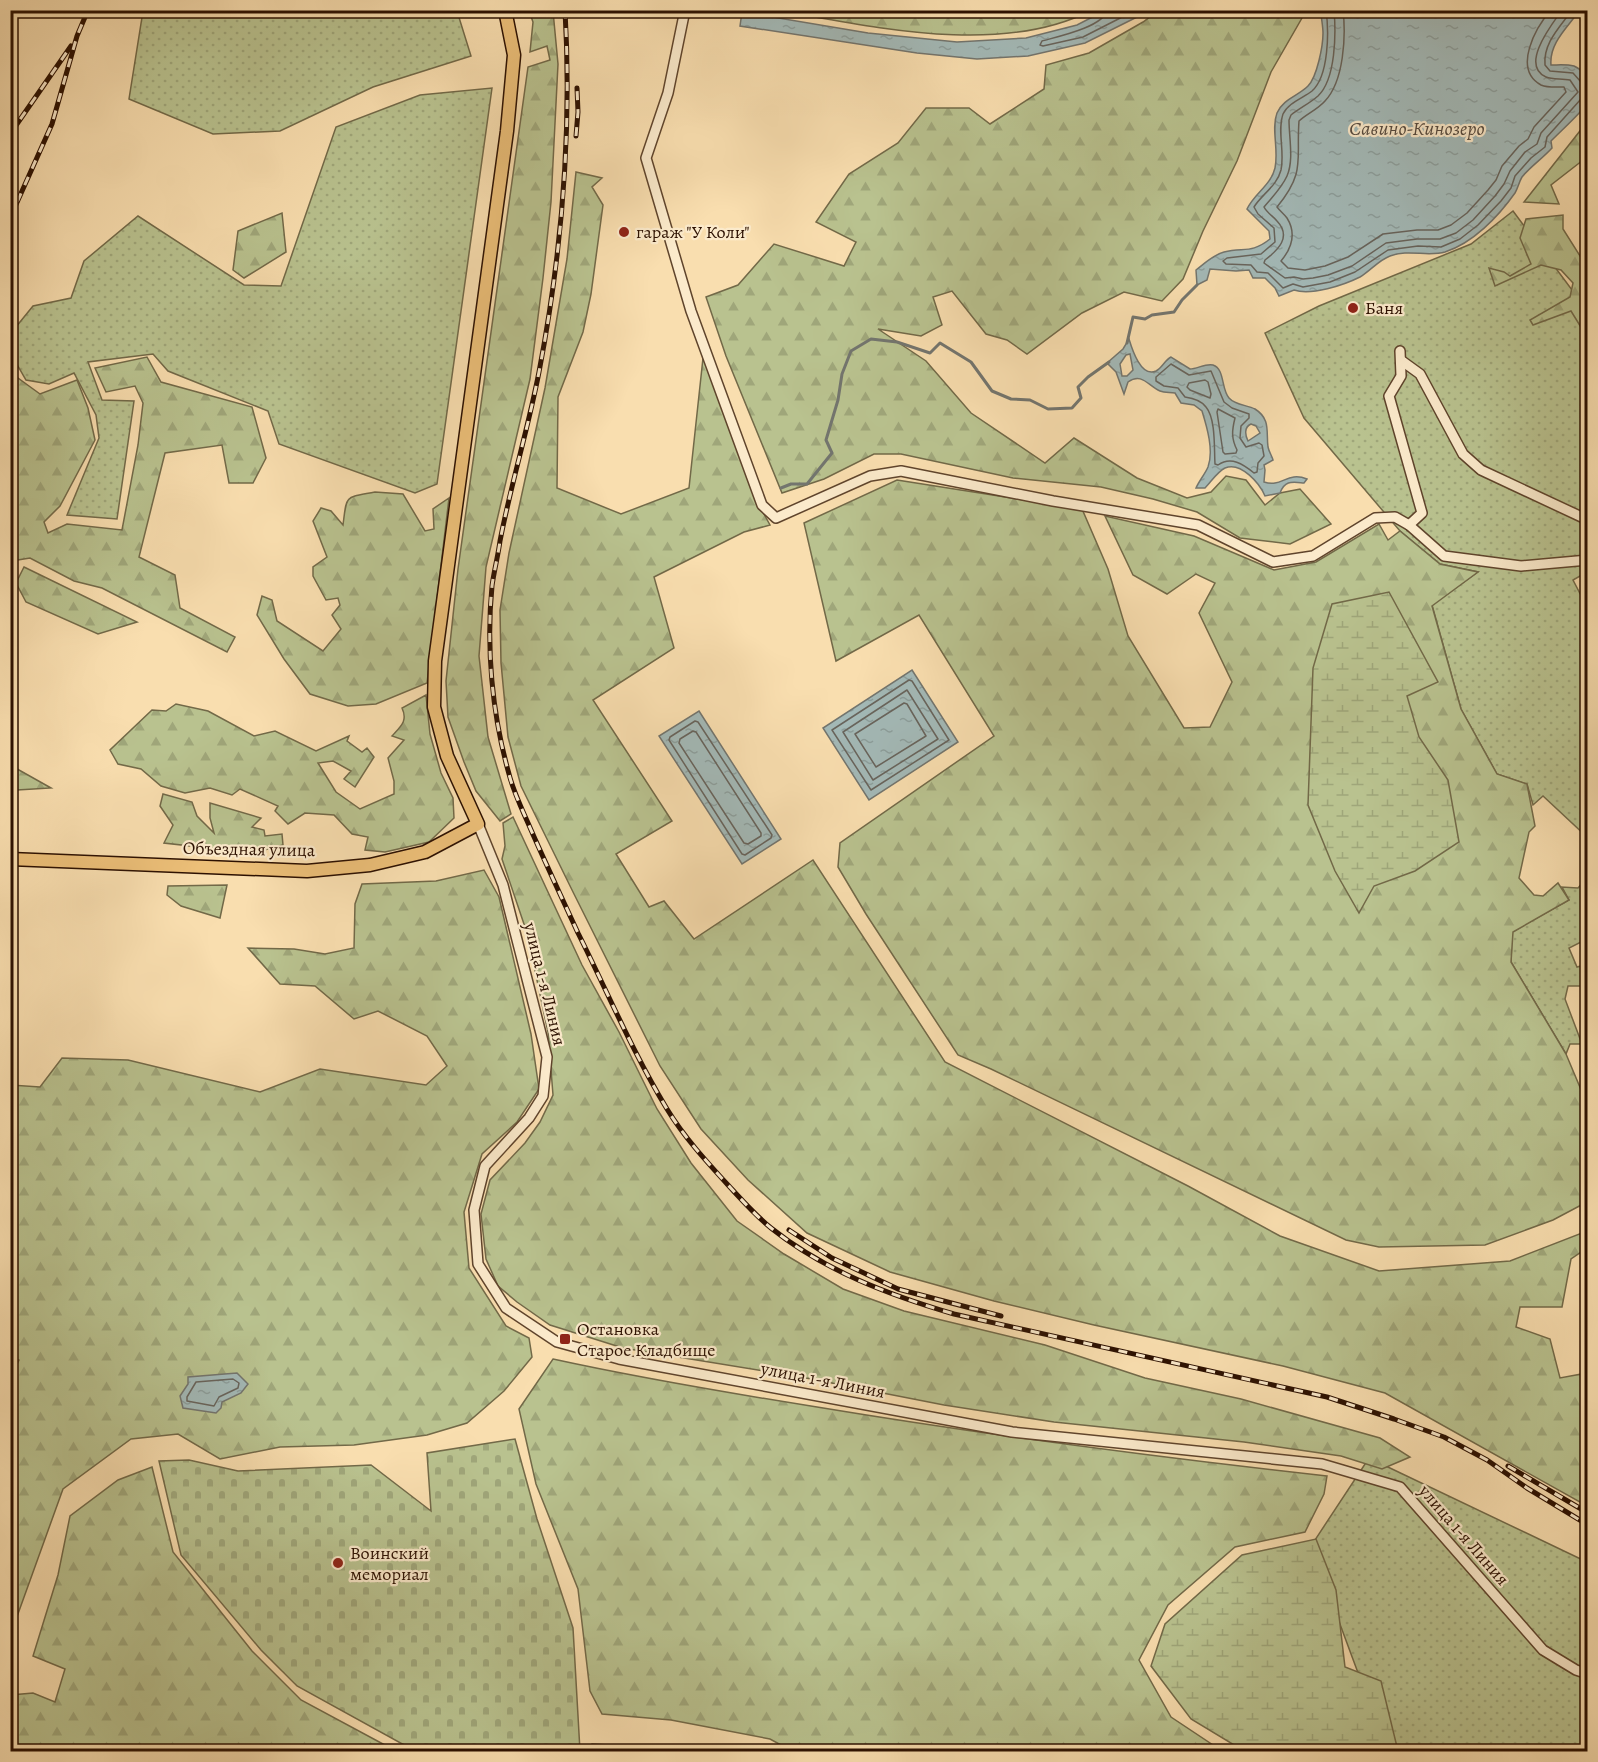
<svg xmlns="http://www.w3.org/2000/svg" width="1598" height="1762" viewBox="0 0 1598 1762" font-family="Alegreya,serif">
<defs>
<pattern id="grass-dots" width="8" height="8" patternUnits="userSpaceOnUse" patternTransform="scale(1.5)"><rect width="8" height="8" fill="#b9c28f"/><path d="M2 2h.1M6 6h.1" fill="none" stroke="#9fa67a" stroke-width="1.8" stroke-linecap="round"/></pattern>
<pattern id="forest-firs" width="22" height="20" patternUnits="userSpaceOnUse" patternTransform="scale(1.5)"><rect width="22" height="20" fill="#b9c28f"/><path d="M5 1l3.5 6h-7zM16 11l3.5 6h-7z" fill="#9fa67a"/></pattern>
<pattern id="wetland-marsh" width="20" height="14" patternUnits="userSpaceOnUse" patternTransform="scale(1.5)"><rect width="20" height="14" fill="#b9c28f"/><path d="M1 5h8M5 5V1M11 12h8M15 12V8" fill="none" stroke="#9fa67a"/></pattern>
<pattern id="cemetery-stones" width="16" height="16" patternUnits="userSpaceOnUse" patternTransform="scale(1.5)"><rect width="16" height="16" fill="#b9c28f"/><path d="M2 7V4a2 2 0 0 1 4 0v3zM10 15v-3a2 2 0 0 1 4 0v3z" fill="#9fa67a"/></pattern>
<pattern id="water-ripples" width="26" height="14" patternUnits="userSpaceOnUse" patternTransform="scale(1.5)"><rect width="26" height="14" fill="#a3b9b7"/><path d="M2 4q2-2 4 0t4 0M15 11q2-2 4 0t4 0" fill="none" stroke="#8c9e9c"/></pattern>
</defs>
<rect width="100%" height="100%" fill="#f9deaf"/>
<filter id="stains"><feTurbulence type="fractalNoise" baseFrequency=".00333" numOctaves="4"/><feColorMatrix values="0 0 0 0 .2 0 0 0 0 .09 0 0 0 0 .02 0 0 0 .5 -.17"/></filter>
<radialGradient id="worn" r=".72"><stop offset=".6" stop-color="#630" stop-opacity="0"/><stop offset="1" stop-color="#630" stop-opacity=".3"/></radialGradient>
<!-- grass -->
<g fill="url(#grass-dots)" stroke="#726948" stroke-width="1.5">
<path d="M143 11H457L471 56 373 87 280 131 213 134 129 99Z"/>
<path d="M492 88 437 484 415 493 279 444 268 411 168 371 153 354 88 362 102 400 134 401 117 519 67 515 99 438 96 415 74 373 49 384 26 380 11 354V333L33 306 71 298 84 261 138 216 244 285 281 286 336 127 420 95Z"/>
<path d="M1513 211 1587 310V572L1573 580 1587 607V837L1543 796 1533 805 1527 784 1497 774 1461 709 1432 605 1478 572 1440 564 1400 531 1304 418 1265 333 1319 306 1471 244Z"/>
<path d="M1587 878V939L1569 948 1577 967 1585 965 1587 971V986H1568L1565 999 1582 1044H1570L1566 1054 1511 962 1512 932 1569 900 1562 887 1578 888Z"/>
<path d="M1369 1458 1587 1562V1751H1387L1311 1546Z"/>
</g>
<!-- forest -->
<g fill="url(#forest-firs)" stroke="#726948" stroke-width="1.5">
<path d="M529 11H553L558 64 551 202 543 278 530 379 486 567 479 656 488 737 511 814 500 821 476 791 464 762 448 717 446 681 458 569 528 67 550 60 547 46 530 52 533 22Z"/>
<path d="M781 11H1090C1001 56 875 27 781 11Z"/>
<path d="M1158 11H1306L1271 72 1237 161 1203 231 1183 279 1162 301 1124 292 1082 313 1027 354 1007 340 986 334 952 291 933 297 942 325 921 336 878 329 926 361 971 413 1045 463 1074 438 1137 478 1187 498 1211 492 1226 476 1246 480 1265 505 1280 493 1300 489 1331 524 1290 544 1240 538 1197 512 1153 499 1101 487 1013 478 901 454H874L824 479 782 493 726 356 706 297 738 285 774 244 844 266 856 242 816 222 849 174 898 143 926 108H969L990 124 1044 89 1046 65 1089 53 1143 22Z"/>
<path d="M1587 122V157L1551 185 1559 204 1524 202Z"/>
<path d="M576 172 602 178 592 187 603 205 591 294 583 332 558 397 557 488 621 514 689 488 703 358 706 357 754 496 770 525 744 532 654 577 674 648 593 700 672 821 616 854 649 907 664 901 694 939 813 860 945 1062 1188 1186 1280 1236 1379 1271 1510 1261 1587 1231V1248L1571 1259 1562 1307H1520L1516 1327 1550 1339 1560 1378 1587 1373V1506L1385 1393 1283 1366 1094 1325 994 1301 890 1272 807 1233 748 1180 701 1129 660 1066 574 894 521 786 508 737 501 663 500 610 509 553 545 388 567 259Z"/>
<path d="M282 213 286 252 244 278 233 270 238 231Z"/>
<path d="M1563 215V229L1587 267V337L1571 311 1533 325 1530 320 1570 297 1573 283 1561 270 1541 265 1495 286 1489 268 1504 272 1510 276 1531 264 1520 238 1526 219Z"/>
<path d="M147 357 161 382 252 407 266 458 253 483H229L222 445 165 453 139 557 175 575 180 608 235 637 227 652 102 588 74 581 30 558 11 561V373L40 394 77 380 88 408 95 440 60 506 44 522 48 533 67 524 122 530 138 445 143 403 135 386 106 392 95 368Z"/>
<path d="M897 480 1082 509 1108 569 1128 636 1184 728 1210 727 1232 682 1199 613 1215 583 1196 574 1167 594 1133 575 1105 516 1194 536 1274 570 1316 562 1379 524 1388 540 1400 531 1440 564 1478 572 1432 606 1461 709 1497 774 1527 784 1535 826 1529 832 1519 878 1534 895 1543 896 1558 883 1569 900 1513 932 1511 962 1566 1054 1587 1104V1202L1553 1220 1485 1245 1379 1247 1346 1240 991 1069 958 1055 866 914 838 867 840 843 994 736 919 615 836 661 804 523Z"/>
<path d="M375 492 403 494 425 531 434 529 433 509 449 498 427 683 376 704 348 706 310 694 284 659 257 615 262 596 272 600 277 621 323 651 341 629 332 615 340 605 338 598 326 600 313 576V567L327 557 313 521 321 508 331 511 343 525C347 494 344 498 375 492Z"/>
<path d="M24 567 137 622 98 634 26 602 16 583Z"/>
<path d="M426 695 430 734 441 773 453 798 454 818 429 842 385 852 365 850 368 837 352 834 334 815 305 813 288 824 275 811 278 806 240 789 232 795 210 788 185 793 161 786 141 769 118 764 110 750 152 710 166 711 176 704 208 711 254 736 275 731 316 751 349 736 347 741 362 752 367 748 374 757 355 787 344 779 351 771 333 761 318 763 336 792 360 809 394 794V781L388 758 404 740 392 736C401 726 408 721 402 708Z"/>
<path d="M10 766H12L51 788 17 790 11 798Z"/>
<path d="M163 794 192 802 197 816 214 833 210 818V803L261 818 252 827 264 830 265 836 282 834 283 845 253 853 164 843 173 825 160 806Z"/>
<path d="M513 817 582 965 619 1032 657 1109 691 1163 737 1221 784 1254 843 1289 904 1311 1045 1345 1145 1378 1241 1399 1380 1438 1410 1457 1382 1469 1341 1456 1244 1442 1054 1422 944 1405 806 1378 623 1348 550 1325 517 1302 498 1286 486 1259 481 1214 490 1180 525 1143 540 1122 553 1095 548 1032 527 933 502 859 505 846 503 823Z"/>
<path d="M484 870 499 897 531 1034 539 1089 517 1122 482 1154 464 1212 469 1268 506 1326 529 1338 532 1357 504 1391 467 1423 427 1435 354 1445 280 1447 220 1459 178 1434 131 1439 63 1489 10 1636V1379L19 1360 10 1356 11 1085 40 1087 62 1058 128 1060 260 1092 320 1069 426 1085 447 1066 427 1036 378 1011 354 1019 315 986 280 984 248 948 294 949 325 954 354 948 355 904 362 884 436 881Z"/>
<path d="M227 885 220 918 181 906 167 895 168 886Z"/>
<path d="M553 1359C640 1378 729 1393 817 1407 986 1435 1156 1457 1327 1476L1324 1494 1305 1532 1235 1547 1168 1605 1139 1660 1171 1717 1222 1751H792L770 1739 671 1720 602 1714 590 1691 578 1589 536 1484 519 1409Z"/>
<path d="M152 1467 173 1552 252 1651 301 1700 396 1751H11V1695L33 1693 55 1702 65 1669 33 1656 58 1575 70 1516 118 1480Z"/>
<path d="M592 1744 640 1747 672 1751H586Z"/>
</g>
<!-- wetland -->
<g fill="url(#wetland-marsh)" stroke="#726948" stroke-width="1.5">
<path d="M1389 592 1438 682 1407 696 1419 737 1448 780 1459 842 1415 871 1374 886 1359 913 1335 871 1308 805 1313 668 1332 604Z"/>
<path d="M1316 1539 1336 1590 1345 1667 1381 1681 1398 1751H1244L1191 1719 1151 1666 1165 1624 1242 1555Z"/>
</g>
<!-- cemetery -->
<path fill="url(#cemetery-stones)" stroke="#726948" stroke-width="1.5" d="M515 1439 537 1519 573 1628 580 1751H415L297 1686 261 1650 181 1555 159 1461 189 1460 238 1471 371 1465 431 1511 427 1453Z"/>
<!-- water -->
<g fill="url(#water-ripples)" stroke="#73756e" stroke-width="1.5" fill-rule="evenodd">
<path d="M1106 10 1146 11 1141 15 1085 43 1028 56 977 59 917 53 740 26 742 12 868 33 957 42 1026 38 1077 25Z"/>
<path d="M1321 11H1579C1568 27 1549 43 1551 65 1558 65 1566 64 1574 66 1591 73 1591 99 1581 111 1572 121 1561 131 1551 141L1552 148C1542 159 1531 166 1522 177 1519 182 1518 188 1515 193 1498 217 1473 243 1445 252 1428 257 1408 249 1390 256 1379 260 1370 271 1360 277 1344 285 1311 296 1294 290L1279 296 1275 288 1265 278H1253L1249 270 1236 271 1210 269 1207 280 1197 285 1196 270C1205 263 1213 255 1224 252 1244 247 1251 254 1270 239L1269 231 1247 209C1254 194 1271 185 1275 168 1279 150 1271 129 1277 113 1283 99 1298 96 1308 86 1317 77 1323 46 1323 33 1323 26 1321 18 1321 11Z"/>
<path d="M1129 339C1132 349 1141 378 1156 371 1162 368 1165 360 1171 357L1190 369C1197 369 1206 363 1213 365 1225 369 1221 389 1229 398 1235 405 1247 405 1255 409 1271 419 1266 432 1268 447 1269 452 1272 456 1273 460L1264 465 1265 470 1264 482C1282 488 1287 471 1307 479L1304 483C1292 482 1285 480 1280 493L1265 496C1260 484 1241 461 1225 468 1217 472 1211 482 1205 488H1196C1199 481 1205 474 1208 467 1214 451 1207 427 1202 411L1194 405 1181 403 1175 393C1170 392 1165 393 1160 391 1148 386 1142 372 1128 382L1124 394 1116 372 1107 363 1123 349ZM1130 354 1133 370 1127 376H1122L1120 364 1126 355ZM1251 424 1256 426 1260 433 1248 441C1245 435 1244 427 1251 424Z"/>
<path d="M912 670 958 742 869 800 823 728Z"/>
<path d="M699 711 781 839 742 864 659 736Z"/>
<path d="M237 1373 248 1384 241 1393 222 1402 221 1408 216 1413 183 1408 180 1396 188 1384V1377Z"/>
</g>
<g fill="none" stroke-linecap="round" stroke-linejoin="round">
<!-- shore -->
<g stroke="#68645c" stroke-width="1.5">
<path d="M1107 10C1104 27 1056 37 1042 41L1040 45 1043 46 1083 37 1136 10"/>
<path d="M1326 10C1329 31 1329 76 1312 91 1303 98 1288 103 1283 114 1277 130 1285 152 1281 170 1277 186 1262 194 1254 207L1258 214 1274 228 1275 242 1261 254 1227 258 1223 261 1226 264 1251 265 1257 272 1268 273 1283 288 1293 284 1303 287 1330 282 1355 272 1388 250 1418 246 1441 247 1460 239 1478 225 1501 201 1511 188 1515 176 1531 158 1545 147 1547 137 1581 99 1588 97"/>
<path d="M1334 10C1336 33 1336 79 1318 96 1310 103 1300 108 1291 115L1289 120C1289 138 1294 160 1287 176 1281 189 1272 197 1264 207 1267 213 1273 216 1277 221 1292 237 1278 250 1265 260L1264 263 1285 278 1294 277 1303 279 1313 278 1328 275 1352 266 1386 243 1417 239H1440L1456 233 1473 220 1495 196 1504 184 1510 171 1525 152 1537 144 1541 133 1578 92 1570 80C1562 78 1553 80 1546 77 1519 65 1553 23 1562 10"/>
<path d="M1343 10C1346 36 1344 81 1325 101 1318 109 1307 114 1299 121 1296 160 1306 172 1277 207 1280 211 1284 214 1287 218 1297 234 1291 249 1281 261L1288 268 1305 270 1325 266 1348 257 1383 234 1417 230H1438L1451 225 1467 213 1488 190 1496 180 1502 166 1519 146 1528 139 1534 127 1566 92 1564 87C1556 87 1548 88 1541 85 1512 69 1536 27 1551 10"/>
<path d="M1572 10C1560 27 1543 43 1545 65L1550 71 1573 73 1581 82 1588 83"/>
<path d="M1171 364 1189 375 1211 371 1224 402 1232 408 1249 414V418L1241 426 1240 438 1246 447 1259 443 1262 445 1264 456 1258 463 1257 472 1254 473C1243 464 1231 456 1218 465L1215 464C1214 449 1216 419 1206 407 1201 400 1192 398 1185 397L1178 388 1164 386 1156 381V377Z"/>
<path d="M1205 380 1208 382 1211 394 1210 398 1190 390 1187 387 1189 383Z"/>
<path d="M1218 409 1235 418C1232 430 1231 438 1237 450L1236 453 1225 454 1223 452 1217 412Z"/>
<path d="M909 680 912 681 949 740 871 790 832 730Z"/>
<path d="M907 690 938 739 873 780 843 732Z"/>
<path d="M904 703 907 704 926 736 876 767 855 734Z"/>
<path d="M695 721 698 722 772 835 771 838 745 855 742 854 669 740 670 737Z"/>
<path d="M693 731 696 732 761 833V836L748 844 744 843 679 743 680 739Z"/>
<path d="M233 1379 239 1383 238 1388 219 1397 214 1406 187 1401V1397L196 1382Z"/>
</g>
<!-- stream -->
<g stroke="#73756e" stroke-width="3">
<path d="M1127 343 1133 317 1145 319 1152 315 1174 312 1182 300 1197 285"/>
<path d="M781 488 791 484H807L832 453 826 440 838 400 842 374 851 351 871 339 897 342 930 353 940 343 971 362 992 391 1011 399 1030 400 1048 409 1072 408 1081 398 1078 387 1088 377 1109 362"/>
</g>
<defs>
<g id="minor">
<path d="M685 10 668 93 646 158 691 311 762 505 776 518 870 476 901 471 1053 501 1198 525 1273 562 1313 556 1375 518 1395 517 1409 525 1444 556 1521 566 1588 560"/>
<path d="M1400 351 1401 376 1389 396 1422 513 1409 525"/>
<path d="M1402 361 1420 374 1463 454 1481 470 1588 520"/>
<path d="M478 824 503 885 547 1057 543 1096 529 1118 485 1166 474 1210 478 1264 506 1308 557 1342 619 1359 1012 1432 1322 1464 1400 1487 1543 1650 1576 1670 1588 1674"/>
</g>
<path id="major" d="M10 859 307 871 370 865 425 852 478 824 447 756 434 707 435 661 507 131 514 55 505 10"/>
</defs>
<!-- minor casing -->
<use href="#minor" stroke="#5f442c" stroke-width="12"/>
<!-- major casing -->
<use href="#major" stroke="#2c1000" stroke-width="15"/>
<!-- minor -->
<use href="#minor" stroke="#fbeacb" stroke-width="9"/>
<!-- major -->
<use href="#major" stroke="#ecbf78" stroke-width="12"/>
<defs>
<g id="rail">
<path d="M565 10C572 132 562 252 539 372 528 429 511 484 500 541 498 556 494 571 492 586 486 647 492 714 509 774 513 790 521 807 528 823 544 860 561 896 578 933 607 991 633 1053 667 1109 684 1137 706 1161 728 1185 742 1200 755 1215 771 1228 825 1271 889 1295 954 1314L1327 1397 1394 1419 1444 1437 1487 1460 1527 1488 1588 1525"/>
<path d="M10 134 71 46"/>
<path d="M576 136 578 112 577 88"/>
<path d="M10 218 52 124 77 36 88 10"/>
<path d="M789 1230 832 1258 898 1289 1001 1316"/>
<path d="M1508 1466 1588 1513"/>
</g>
</defs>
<!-- rail casing -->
<use href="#rail" stroke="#2c1000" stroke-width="5"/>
<!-- rail -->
<use href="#rail" stroke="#fbeacb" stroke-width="3" stroke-dasharray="9" stroke-linecap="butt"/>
</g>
<!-- markers -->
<g fill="#8f2418" stroke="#fbeacb" stroke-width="2">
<circle cx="624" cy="232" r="6"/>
<circle cx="1353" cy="308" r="6"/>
<rect x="559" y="1333" width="12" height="12" rx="3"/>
<circle cx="338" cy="1563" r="6"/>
</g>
<g text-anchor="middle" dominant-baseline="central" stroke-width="4.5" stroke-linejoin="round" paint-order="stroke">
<!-- poi labels -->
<g font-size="18" fill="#2c1000" stroke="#fbeacb" text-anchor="start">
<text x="636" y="232">гараж "У Коли"</text>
<text x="1365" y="308">Баня</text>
<text x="577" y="1329">Остановка<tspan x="577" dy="21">Старое Кладбище</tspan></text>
<text x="350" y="1553">Воинский<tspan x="350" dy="21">мемориал</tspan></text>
</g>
<!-- street labels -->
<g font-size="18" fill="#2c1000" stroke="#fbeacb">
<text transform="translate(249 849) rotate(1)">Объездная улица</text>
<text transform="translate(545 984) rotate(76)">улица 1-я Линия</text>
<text transform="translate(823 1380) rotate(11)">улица 1-я Линия</text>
<text transform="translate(1464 1535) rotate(49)">улица 1-я Линия</text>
</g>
<!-- water labels -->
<g font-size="20" font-style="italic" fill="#564b40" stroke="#fbeacb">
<text x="1417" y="128">Савино-Кинозеро</text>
</g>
</g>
<!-- margin -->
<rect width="1598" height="1762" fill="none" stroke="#f9deaf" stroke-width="36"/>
<rect x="12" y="12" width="1574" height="1738" fill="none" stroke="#2c1000" stroke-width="3"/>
<rect x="18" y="18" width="1562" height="1726" fill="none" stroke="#2c1000" stroke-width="1.5"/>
<rect width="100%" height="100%" filter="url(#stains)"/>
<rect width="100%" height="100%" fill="url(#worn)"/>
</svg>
